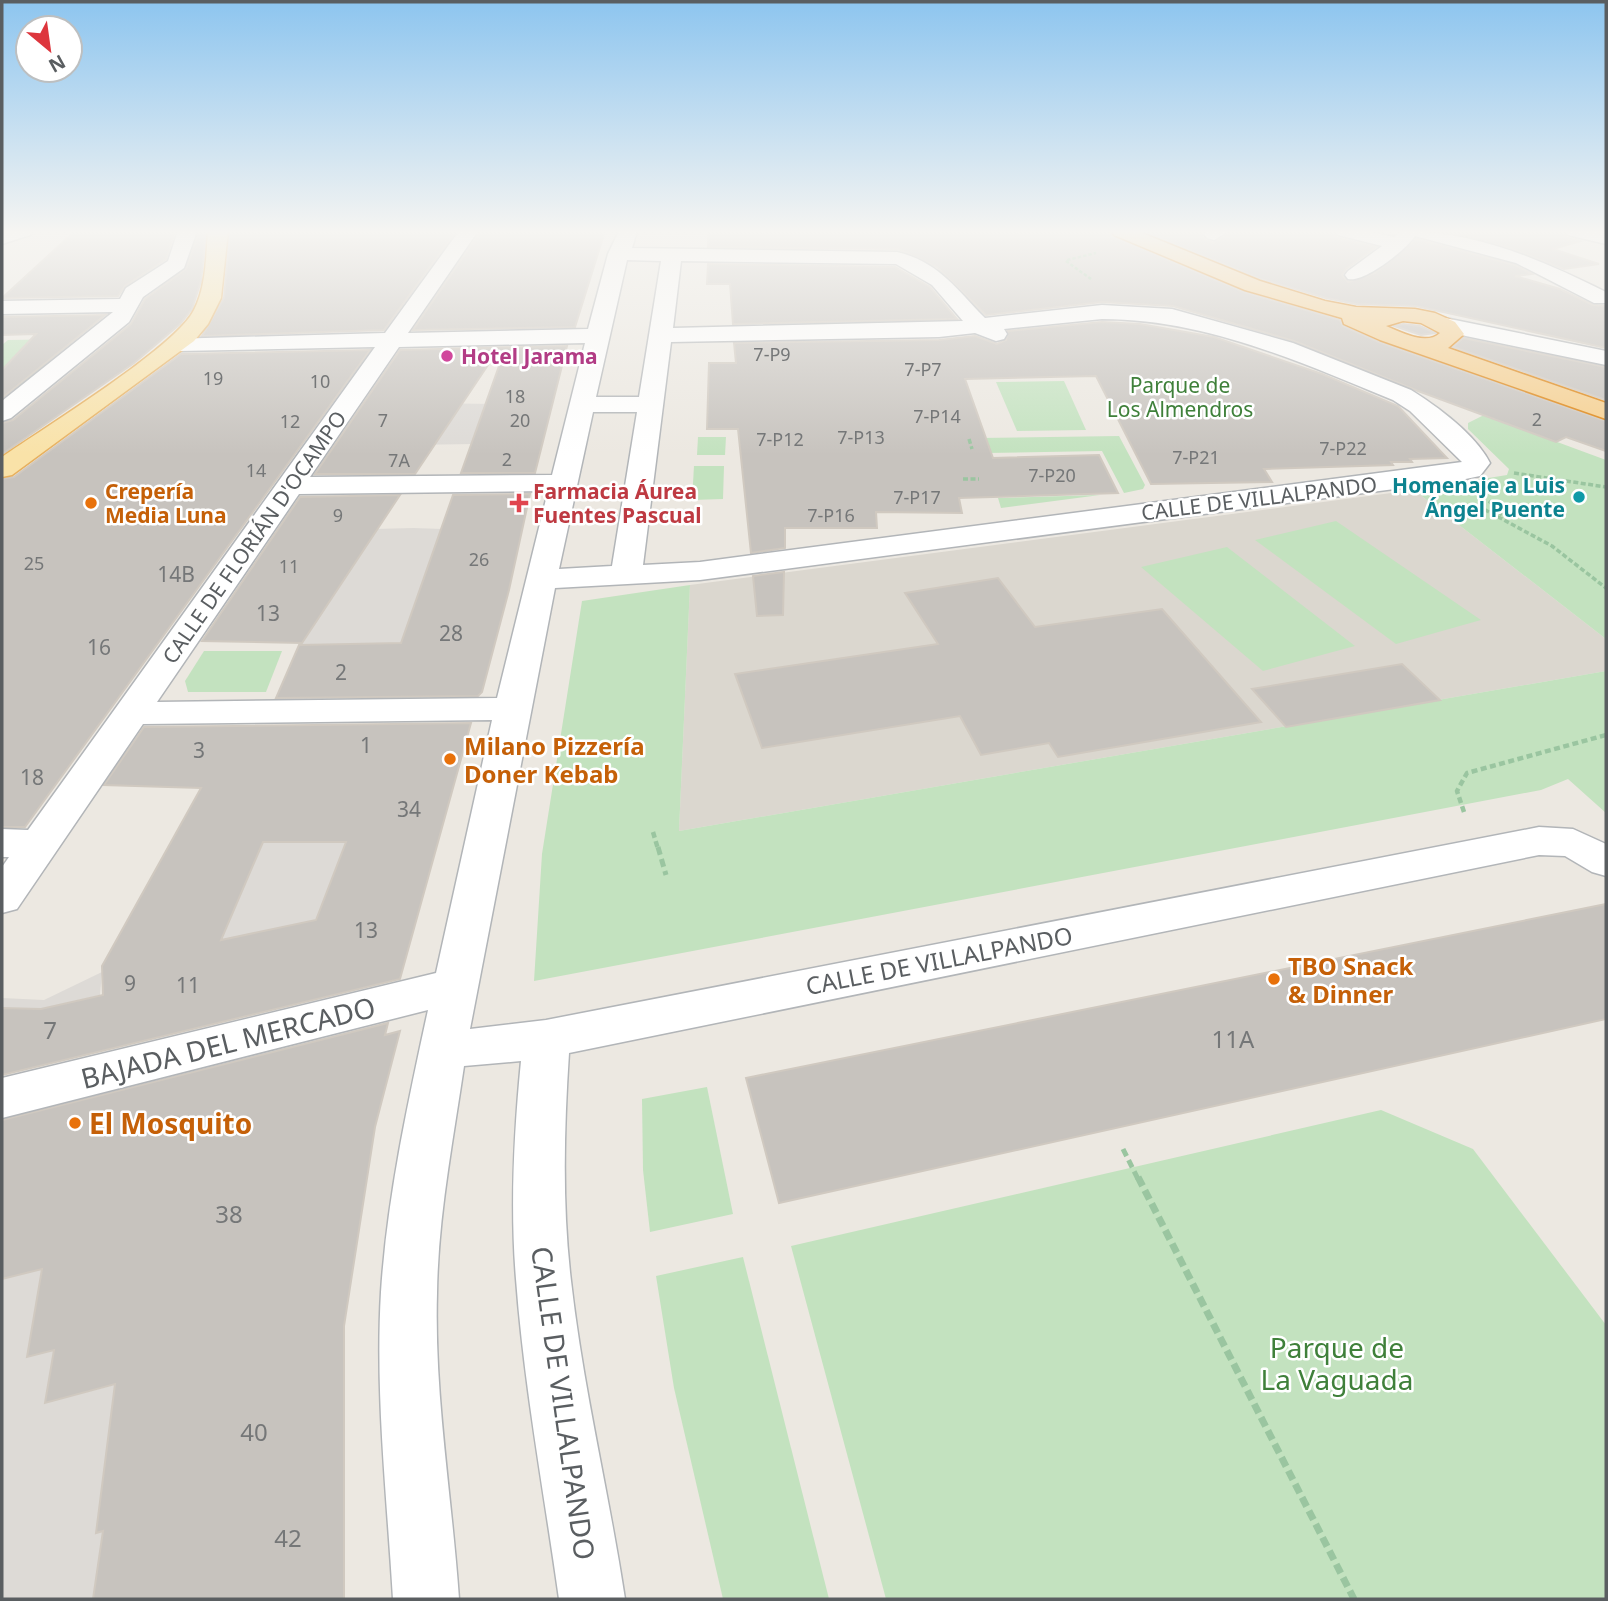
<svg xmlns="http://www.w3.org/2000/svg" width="1608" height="1601" viewBox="0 0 1608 1601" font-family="'Noto Sans',sans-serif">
<rect width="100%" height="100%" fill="#ece8e1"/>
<!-- industrial -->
<g fill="#dddad6">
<path d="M423 403 493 404 473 444 408 445Z"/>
<path d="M413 528 443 529 435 583H422L412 610 419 618H410L399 649 376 643 299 645 365 548 334 530Z"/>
<path d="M284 778 346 842 322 904 340 917 221 940 236 906 239 885Z"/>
<path d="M102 972 100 995 18 1014 21 1008H2V998L44 1000Z"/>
<path d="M42 1269 27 1357 54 1350 45 1403 122 1383 105 1460 96 1533 103 1531 93 1599H2V1279Z"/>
</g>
<!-- education -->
<path fill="#dbd7cf" d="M1414 490 1606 639V671L679 831 690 585Z"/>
<!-- green -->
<g fill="#c3e2bf">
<path d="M76 339 20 385H2V345L8 340Z"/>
<path d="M1064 381 1086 430 1017 431 996 382Z"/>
<path d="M1484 415 1606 460V639L1414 490 1507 475 1509 469 1468 429V423Z"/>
<path d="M1119 436 1145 485 1143 489 1124 493 1102 451 985 453 979 438Z"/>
<path d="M698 437H726L725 455H697Z"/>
<path d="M694 466H724L723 499 692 500Z"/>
<path d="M1100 495 1001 508 998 498Z"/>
<path d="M1336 521 1481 620 1396 644 1255 540Z"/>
<path d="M1227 547 1355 646 1263 671 1141 567Z"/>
<path d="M690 585 679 831 1606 671V813L1568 779 1541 790 534 981 542 854 582 601Z"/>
<path d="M204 651H282L266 692H188L185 681Z"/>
<path d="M707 1087 733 1214 650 1232 643 1170 642 1099Z"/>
<path d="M1381 1110 1473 1149 1606 1325V1599H886L791 1246Z"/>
<path d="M743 1257 829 1599H723L674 1388 656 1276Z"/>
</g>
<!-- building -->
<g fill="#c7c3be" stroke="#d0c9c0" stroke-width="2" fill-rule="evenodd">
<path d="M75 231H175L166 259 125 286 118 296 2 298Z"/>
<path d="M199 231H206L201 281 192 309 180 324 134 363 2 454V423L13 420 131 324 145 299 186 269Z"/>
<path d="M230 231H456L384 330 202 336 224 298Z"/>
<path d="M481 231H605L575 327 413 330Z"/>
<path d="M708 231H1108L1113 237 1244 292 1340 320 1343 326 1379 342 1606 421V451L1566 437 1556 442 1418 391 1294 341 1173 306 1102 302 986 315 937 267 898 249 708 247Z"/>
<path d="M1143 231H1204L1201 234 1205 240 1213 243 1231 231H1332L1337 238 1376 247 1346 269 1342 275 1348 282 1375 273 1416 239 1515 265 1532 274 1515 276 1560 289 1593 305 1606 306V348L1416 306 1356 304 1326 298 1261 279Z"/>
<path d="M1435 231H1562L1567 238 1580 241 1553 249 1599 264 1564 269 1507 247Z"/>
<path d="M708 264 895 267 930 287 957 319 733 324 730 284H707Z"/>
<path d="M105 315 2 398V370L36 334 2 335V317Z"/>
<path d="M1102 322 1140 324 1214 337 1322 374 1398 406 1447 458 1410 459 1412 462H1391L1393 465 1264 469 1272 482 1151 484 1096 376 965 379 993 458 1099 455 1118 493 959 498 962 513 876 512 877 528H785V548L751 553 738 429H707L709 363H736L734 343 939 340 975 336 997 344 1006 340 1008 331Z"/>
<path d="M1403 324 1420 326 1435 333 1421 335 1394 326Z"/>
<path d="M1463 338 1606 367V400L1453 347Z"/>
<path d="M567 346 535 473H461L499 366 490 362 415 474H315L400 350Z"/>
<path d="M370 350 25 827H2V479L14 477 181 354Z"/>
<path d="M530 494 509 590 482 692 478 696 276 698 299 645 401 643 453 495Z"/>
<path d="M400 495 302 643 202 641 300 497Z"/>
<path d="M784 572 783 615 757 616 753 576Z"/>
<path d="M998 578 1035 627 1162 609 1261 722 1058 757 1049 743 981 755 960 716 762 748 735 674 938 644 905 593Z"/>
<path d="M1402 664 1440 700 1286 727 1252 689Z"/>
<path d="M471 723 400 979 2 1075V1008L41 1009 103 995 102 966 201 788 104 785 144 727ZM263 842H346L316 920 221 940Z"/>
<path d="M1606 904V1019L779 1203 746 1078Z"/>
<path d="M388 1023 385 1035 400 1031 375 1127 344 1326V1599H93L103 1531 96 1533 115 1384 45 1403 54 1350 27 1357 42 1269 2 1279V1120Z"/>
</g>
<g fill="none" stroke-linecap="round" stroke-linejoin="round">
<defs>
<g id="minor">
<path d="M33 231 30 235 2 244V232Z"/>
<path d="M178 231H197L184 268 143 297 129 322 11 418 2 421V401L113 312 2 314V301L120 299 126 288 168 261Z"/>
<path d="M459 231H478L408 333 588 329 608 254 619 231H637L632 248 897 252C939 262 956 289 985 318L1102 305 1172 309 1293 343 1411 390C1438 407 1475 434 1490 463L1480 476 1456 481 700 580 555 588 470 1029 546 1020 1539 827 1573 829 1606 844V876L1592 872 1565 856 1539 855 569 1053C564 1129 562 1205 571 1281 583 1388 609 1493 625 1599H559C544 1492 524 1386 516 1279 510 1206 514 1133 521 1061L464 1066C453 1141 438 1217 437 1293 434 1395 452 1497 459 1599H393C387 1497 375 1394 381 1292 387 1198 408 1102 428 1010L2 1118V1078L436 973 492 720 143 724 17 909 2 913V867L9 857H2V829L28 830 375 347 179 351 171 349 168 344 171 339 385 333ZM627 260 661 261 639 397H596ZM681 261 896 264 932 285 963 321 673 328ZM1102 319C1205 319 1300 362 1393 400L1410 411 1462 462 700 562 643 565 671 342 939 337 975 333 996 341 1004 339 1007 334 1004 329ZM585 343 552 475 310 477 399 347ZM593 412H637L612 566 559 569ZM548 491 497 698 157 702 299 494Z"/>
<path d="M1207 231H1229L1214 240 1207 238 1204 234Z"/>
<path d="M1335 231H1367L1394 237 1400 231C1476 231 1539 259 1606 292V303H1594L1516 263 1415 236C1406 250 1364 283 1348 279L1345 275 1348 271 1382 246 1338 235Z"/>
<path d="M1565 231 1606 232V244L1568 235Z"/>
<path d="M1445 318 1606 351V365L1437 330 1434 325Z"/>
</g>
<path id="major" d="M208 231H228L221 298 208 324 194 341 12 475 2 477V457C42 429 176 347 194 310 206 287 206 257 208 231Z"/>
<path id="highway" d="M1111 231H1137L1260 281 1325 301 1356 307 1415 309 1435 313 1455 322 1464 334 1448 348 1606 403V419L1380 340 1344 324 1342 318 1245 290 1114 235ZM1403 321 1421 323 1440 333C1426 346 1401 332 1386 326Z"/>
</defs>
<!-- minor casing -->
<use href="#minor" stroke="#b2b5b8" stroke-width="3"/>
<!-- major casing -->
<use href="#major" stroke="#e7b05e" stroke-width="3"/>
<!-- highway casing -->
<use href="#highway" stroke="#de840f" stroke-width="3"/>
<!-- path-far4 -->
<g stroke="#9ac5a0" stroke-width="2.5" stroke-dasharray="3.5 2" stroke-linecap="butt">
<path d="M1067 260 1096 253"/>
<path d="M1066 261 1091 279"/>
</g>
<!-- path-far3 -->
<g stroke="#9ac5a0" stroke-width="3.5" stroke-dasharray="5 2.5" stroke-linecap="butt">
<path d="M969 439 972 449"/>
<path d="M1514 473 1606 487"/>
<path d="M963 479H979"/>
<path d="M1489 501 1502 515"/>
<path d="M1478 506 1552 546 1606 588"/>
</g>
<!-- path-far2 -->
<g stroke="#9ac5a0" stroke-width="4.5" stroke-dasharray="6 3.5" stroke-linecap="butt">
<path d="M1464 812 1457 791 1467 773 1606 735"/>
<path d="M653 832 658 849"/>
</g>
<!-- path-far1 -->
<g stroke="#9ac5a0" stroke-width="5" stroke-dasharray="8 4.5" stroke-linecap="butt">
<path d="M658 847 666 875"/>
<path d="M1123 1149 1138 1179"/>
</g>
<!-- path -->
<path stroke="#9ac5a0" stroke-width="7" stroke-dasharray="10 5" stroke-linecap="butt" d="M1138 1177 1354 1599"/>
<!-- minor -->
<use href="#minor" fill="#fff" fill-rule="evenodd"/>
<!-- major -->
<use href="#major" fill="#f9e2a8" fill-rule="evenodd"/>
<!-- highway -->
<use href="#highway" fill="#f6cf8e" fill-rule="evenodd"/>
</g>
<!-- sky -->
<linearGradient id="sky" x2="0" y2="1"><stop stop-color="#8dc5ef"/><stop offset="0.51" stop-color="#f6f5f2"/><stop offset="1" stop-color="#f6f5f2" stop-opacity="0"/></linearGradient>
<rect width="1608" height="455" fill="url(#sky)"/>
<!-- markers -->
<circle fill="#d1479c" stroke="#fff" stroke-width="2.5" cx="447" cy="356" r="7"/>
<circle fill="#0f9aa8" stroke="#fff" stroke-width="2.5" cx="1579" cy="497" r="7"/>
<g fill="#e8710a" stroke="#fff" stroke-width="2.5">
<circle cx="91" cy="503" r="7"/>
<circle cx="450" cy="759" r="7"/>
<circle cx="1274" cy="979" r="7"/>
<circle cx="75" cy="1123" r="7"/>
</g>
<path fill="#e0444e" stroke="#fff" stroke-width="2.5" d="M515.5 492.5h7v7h7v7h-7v7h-7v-7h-7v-7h7z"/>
<g text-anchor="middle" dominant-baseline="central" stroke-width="5" stroke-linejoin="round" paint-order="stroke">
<!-- far-number labels -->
<g font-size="18" fill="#757778">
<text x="772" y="354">7-P9</text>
<text x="923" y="369">7-P7</text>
<text x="213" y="378">19</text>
<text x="320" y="381">10</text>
<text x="515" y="396">18</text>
<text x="937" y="416">7-P14</text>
<text x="1537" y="419">2</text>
<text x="383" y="420">7</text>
<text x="520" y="420">20</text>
<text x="290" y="421">12</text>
<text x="861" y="437">7-P13</text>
<text x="780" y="439">7-P12</text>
<text x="1343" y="448">7-P22</text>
<text x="1196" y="457">7-P21</text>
<text x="507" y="459">2</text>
<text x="399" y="460">7A</text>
<text x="256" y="470">14</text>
<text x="1052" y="475">7-P20</text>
<text x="917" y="497">7-P17</text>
<text x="338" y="515">9</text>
<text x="831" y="515">7-P16</text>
<text x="479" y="559">26</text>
<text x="34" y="563">25</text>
<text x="289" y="566">11</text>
</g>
<!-- far-hotel labels -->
<g font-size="21" font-weight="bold" fill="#b23c85" stroke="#fff" text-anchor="start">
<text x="461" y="356">Hotel Jarama</text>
</g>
<!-- far-park labels -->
<g font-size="21" fill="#3f803a" stroke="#fff">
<text x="1180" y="385">Parque de<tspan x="1180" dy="24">Los Almendros</tspan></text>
</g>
<!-- far-culture labels -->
<g font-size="21" font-weight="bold" fill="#0d838f" stroke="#fff" text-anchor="end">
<text x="1565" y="485">Homenaje a Luis<tspan x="1565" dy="24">Ángel Puente</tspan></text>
</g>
<!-- far-food labels -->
<g font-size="21" font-weight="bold" fill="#c56008" stroke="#fff" text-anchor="start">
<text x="105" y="491">Crepería<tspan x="105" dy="24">Media Luna</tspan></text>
</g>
<!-- far-health labels -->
<g font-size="21" font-weight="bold" fill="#be3a42" stroke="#fff" text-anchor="start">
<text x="533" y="491">Farmacia Áurea<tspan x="533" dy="24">Fuentes Pascual</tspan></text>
</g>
<!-- far-street labels -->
<g font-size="21" fill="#5a5e61" stroke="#fff">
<text transform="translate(1259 498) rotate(-7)">CALLE DE VILLALPANDO</text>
<text transform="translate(254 537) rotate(-55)">CALLE DE FLORIÁN D'OCAMPO</text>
</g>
<!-- number labels -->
<g font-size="21" fill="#757778">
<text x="176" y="574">14B</text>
<text x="268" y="613">13</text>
<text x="451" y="633">28</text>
<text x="99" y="647">16</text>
<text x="341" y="672">2</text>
<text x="366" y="745">1</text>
<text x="199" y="750">3</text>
<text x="32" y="777">18</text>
<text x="409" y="809">34</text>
<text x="366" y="930">13</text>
<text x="130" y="983">9</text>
<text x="188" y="985">11</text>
</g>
<!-- food labels -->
<g font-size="24" font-weight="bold" fill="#c56008" stroke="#fff" text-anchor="start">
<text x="464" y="745">Milano Pizzería<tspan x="464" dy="28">Doner Kebab</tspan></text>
<text x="1288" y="965">TBO Snack<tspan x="1288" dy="28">&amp; Dinner</tspan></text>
</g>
<!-- street labels -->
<g font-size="24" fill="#5a5e61" stroke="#fff">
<text transform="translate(939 960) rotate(-11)">CALLE DE VILLALPANDO</text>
</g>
<!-- near-number labels -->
<g font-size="24" fill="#757778">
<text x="50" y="1029">7</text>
<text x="1233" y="1038">11A</text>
<text x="229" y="1213">38</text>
<text x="254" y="1431">40</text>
<text x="288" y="1537">42</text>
</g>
<!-- near-street labels -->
<g font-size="28" fill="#5a5e61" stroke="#fff">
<text transform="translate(228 1042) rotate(-14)">BAJADA DEL MERCADO</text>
<text transform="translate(564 1403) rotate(82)">CALLE DE VILLALPANDO</text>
</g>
<!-- near-food labels -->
<g font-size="28" font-weight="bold" fill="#c56008" stroke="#fff" text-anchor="start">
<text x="89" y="1123">El Mosquito</text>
</g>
<!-- near-park labels -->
<g font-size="28" fill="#3f803a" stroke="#fff">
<text x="1337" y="1347">Parque de<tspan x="1337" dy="32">La Vaguada</tspan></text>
</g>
</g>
<!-- border -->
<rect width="1608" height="1601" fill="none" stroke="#5a5e61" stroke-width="7"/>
<!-- north arrow -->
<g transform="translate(49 49) rotate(151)"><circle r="33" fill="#ffffff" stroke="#bdbfc0" stroke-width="2"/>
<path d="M0-5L12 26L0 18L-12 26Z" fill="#dd363d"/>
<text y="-10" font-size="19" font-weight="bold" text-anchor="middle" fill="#5a5e61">N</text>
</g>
</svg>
